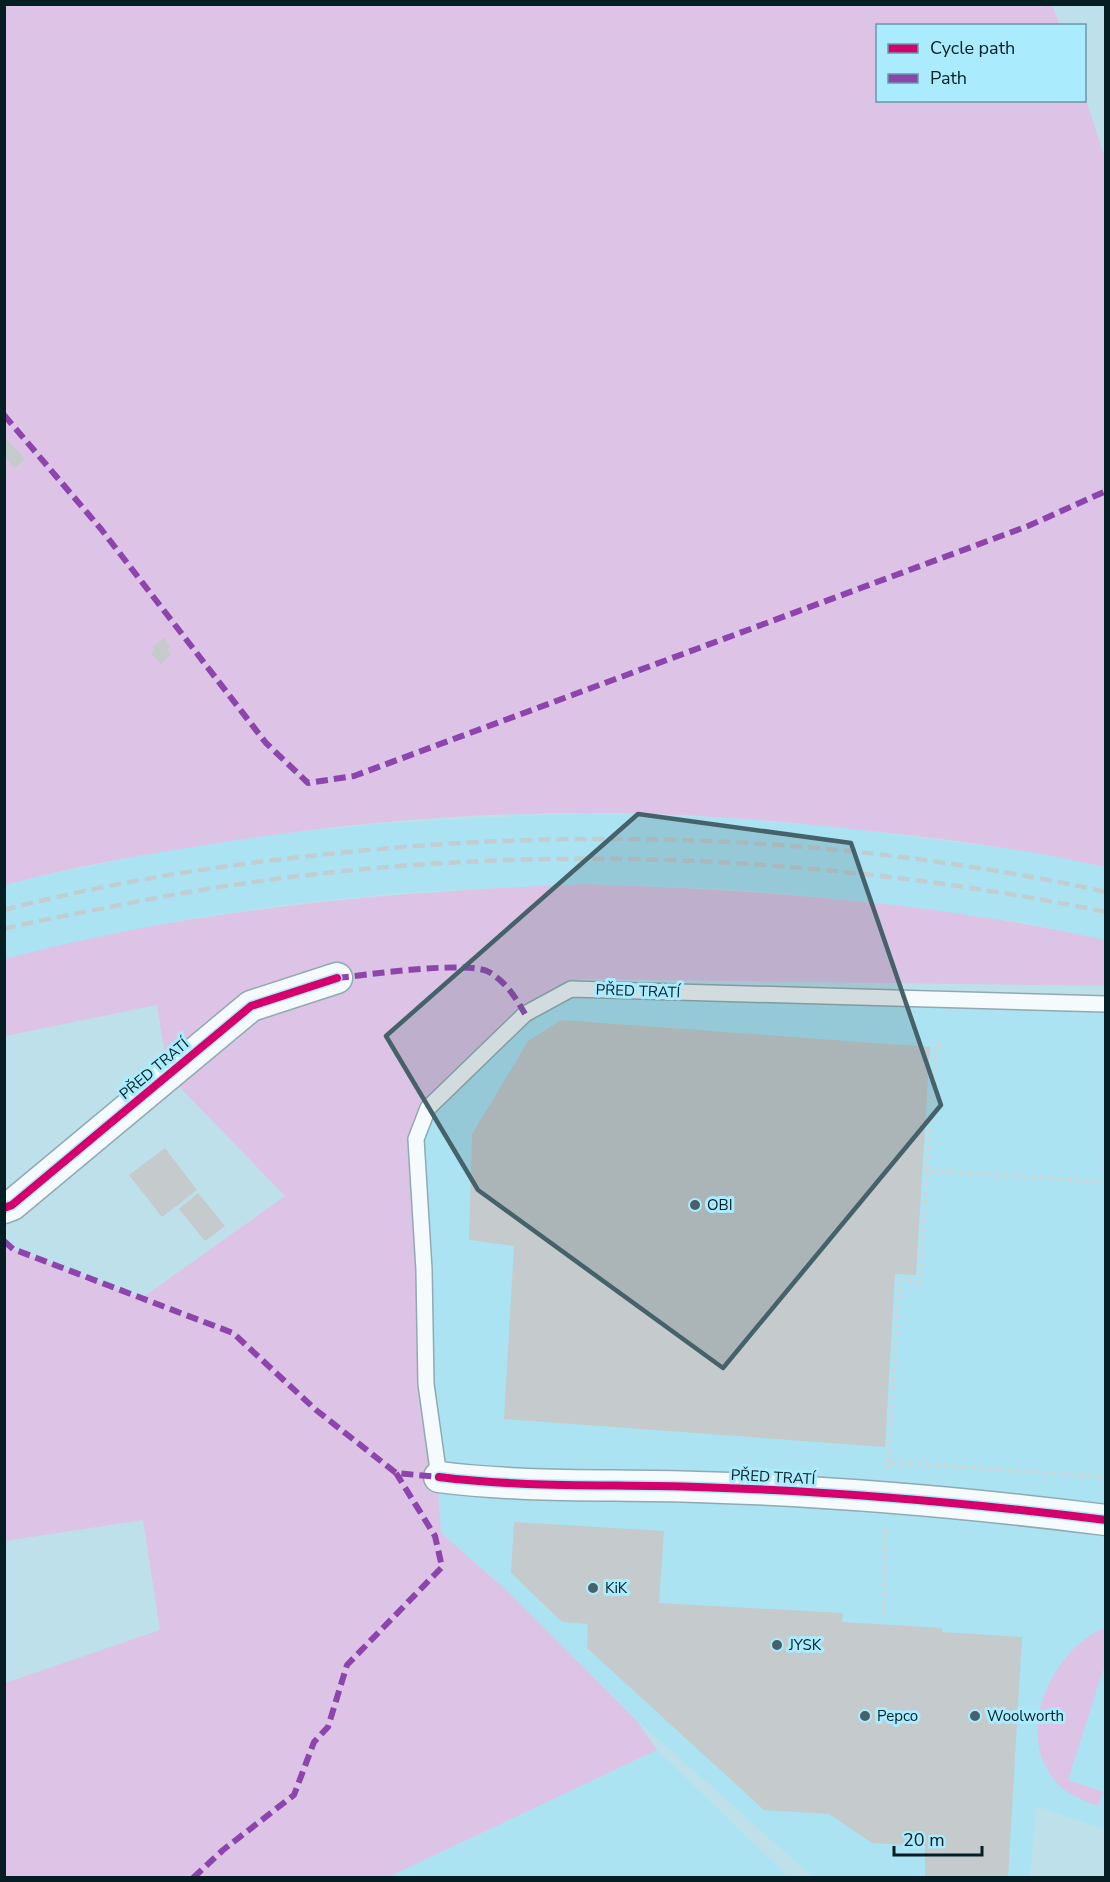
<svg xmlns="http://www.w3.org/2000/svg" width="1110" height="1882" viewBox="0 0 1110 1882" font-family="'Nunito Sans',sans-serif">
<rect width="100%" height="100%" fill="#bee0eb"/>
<!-- built -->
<g fill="#abe3f3">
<path d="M585 813 731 818 837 827 1041 853 1105 867V940L1028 923 830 898 727 889 585 884 395 893 281 905 177 921 5 959V885L23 880 164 851 272 835 386 823Z"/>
<path d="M571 989 1105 1004V1830L1036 1806 1030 1877H813L638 1721 503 1587 441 1533 417 1171 428 1108 525 1014Z"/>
<path d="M657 1750 788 1877H388Z"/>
</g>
<!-- green -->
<g fill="#ddc3e6">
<path d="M5 5H1052L1060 25 878 26V100H1084L1085 97 1105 158V867C1031 850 956 840 880 832 782 821 683 812 585 813 462 813 339 824 218 843 147 854 74 866 5 885Z"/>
<path d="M585 884C760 890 934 902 1105 940V986L579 979 527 1004 525 1014 428 1108 416 1139 441 1533 503 1587 637 1721 657 1750 388 1877H5V1683L160 1630 143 1520 5 1541 4 1241 13 1249 142 1298 285 1196 168 1075 157 1005 5 1036V959C195 908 390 892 585 884Z"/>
<path d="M1101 1629H1105V1670H1103L1068 1780 1103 1792 1098 1806C1085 1801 1068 1795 1058 1784 1013 1736 1049 1655 1101 1629Z"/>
</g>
<!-- building -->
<g fill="#c5cacc">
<path d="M4 437 25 459 15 468 4 457Z"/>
<path d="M164 638 170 646 167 650 171 654 161 664 151 654 155 649 152 647Z"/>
<path d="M561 1020 930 1047 916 1275 895 1274 885 1447 504 1419 514 1246 469 1240 472 1134 528 1041Z"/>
<path d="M165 1148 197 1190 162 1217 129 1175Z"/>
<path d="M198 1193 225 1226 205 1241 179 1209Z"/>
<path d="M514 1522 664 1531 659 1603 843 1613 842 1622 942 1628V1632L1022 1637 1008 1878H925V1846L872 1843 829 1814 764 1810 587 1648 588 1624 562 1622 511 1573Z"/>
</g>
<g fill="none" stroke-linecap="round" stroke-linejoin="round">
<defs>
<path id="service" d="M439 1477 426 1384 424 1270 416 1139 428 1108 525 1014 571 989 1106 1004"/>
<g id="minor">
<path d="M4 1208 12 1205 251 1006 337 978"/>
<path d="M439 1477C525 1488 611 1484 697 1487 834 1491 970 1503 1106 1520"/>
</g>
</defs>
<!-- service casing -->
<use href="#service" stroke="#8faab2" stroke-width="18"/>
<!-- minor casing -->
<use href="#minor" stroke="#8faab2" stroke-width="33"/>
<!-- path -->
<g stroke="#cbd6d9" stroke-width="4" stroke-dasharray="4.5 4.5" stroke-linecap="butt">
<path d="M923 1170 1106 1182"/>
<path d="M888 1462 900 1280 920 1281 936 1044 942 1045"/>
<path d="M888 1469V1462L1106 1477"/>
<path d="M884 1614 885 1528"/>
</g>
<!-- service -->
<use href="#service" stroke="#f5fafc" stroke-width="15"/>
<!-- minor -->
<use href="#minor" stroke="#f5fafc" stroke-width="30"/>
<!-- rail -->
<g stroke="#c2cdd1" stroke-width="4.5" stroke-dasharray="12 6" stroke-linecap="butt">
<path d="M4 910C110 882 220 865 329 854 587 826 851 836 1106 892"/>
<path d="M4 929C44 919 85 912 125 904 449 839 782 846 1106 912"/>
</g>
<!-- quiet -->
<g stroke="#8e44ad" stroke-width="6" stroke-dasharray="12 6" stroke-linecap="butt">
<path d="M4 415 101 529 266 743 308 783 354 776 1028 526 1106 491"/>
<path d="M337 978C366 975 468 960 489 972 506 982 516 998 525 1014"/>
<path d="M4 1241 13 1249 233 1333 316 1410 396 1473 439 1477"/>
<path d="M193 1878 223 1850 294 1795 314 1742 328 1727 347 1665 442 1567 435 1536 396 1473"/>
</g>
<defs>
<g id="cycleway">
<path d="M4 1208 12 1205 251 1006 337 978"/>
<path d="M439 1477C525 1488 611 1484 697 1487 834 1491 970 1503 1106 1520"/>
</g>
</defs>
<!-- cycleway casing -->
<use href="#cycleway" stroke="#abebfe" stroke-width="11"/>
<!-- cycleway -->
<use href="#cycleway" stroke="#d6006c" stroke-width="8"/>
</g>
<!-- marked area -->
<path fill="#45626a" fill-opacity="0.2" stroke="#45626a" stroke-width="4.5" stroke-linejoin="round" d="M638 814 851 843 941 1105 723 1368 478 1190 386 1036Z"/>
<!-- markers -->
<g fill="#45626a" stroke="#abebfe" stroke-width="2">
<circle cx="695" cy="1205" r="6"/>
<circle cx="593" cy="1588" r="6"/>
<circle cx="777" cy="1645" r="6"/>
<circle cx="865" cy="1716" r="6"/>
<circle cx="975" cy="1716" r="6"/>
</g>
<g text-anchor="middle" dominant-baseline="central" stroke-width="6" stroke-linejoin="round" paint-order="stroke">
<!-- street labels -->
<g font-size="15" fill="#041e24" stroke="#abebfe">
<text transform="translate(638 991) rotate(2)">PŘED TRATÍ</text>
<text transform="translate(154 1069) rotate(-40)">PŘED TRATÍ</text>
<text transform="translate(773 1477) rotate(3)">PŘED TRATÍ</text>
</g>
<!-- poi labels -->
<g font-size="15" fill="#041e24" stroke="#abebfe" text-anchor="start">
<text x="707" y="1205">OBI</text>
<text x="605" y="1588">KiK</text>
<text x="789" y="1645">JYSK</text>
<text x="877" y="1716">Pepco</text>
<text x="987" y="1716">Woolworth</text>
</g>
</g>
<!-- border -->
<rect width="1110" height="1882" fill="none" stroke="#041e24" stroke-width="12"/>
<!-- legend -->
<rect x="876" y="24" width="210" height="78" fill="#abebfe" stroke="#6899a7" stroke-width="1.5"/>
<rect x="888" y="44" width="30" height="9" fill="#d6006c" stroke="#6899a7" stroke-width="1.5"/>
<text x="930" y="54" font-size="18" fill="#041e24">Cycle path</text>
<rect x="888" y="74" width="30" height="9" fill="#8e44ad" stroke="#6899a7" stroke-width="1.5"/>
<text x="930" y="84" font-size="18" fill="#041e24">Path</text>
<!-- scale -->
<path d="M894 1846v9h88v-9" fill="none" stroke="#041e24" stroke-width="3"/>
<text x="903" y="1846" font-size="18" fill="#041e24" stroke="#abebfe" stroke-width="4.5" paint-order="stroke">20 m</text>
</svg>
